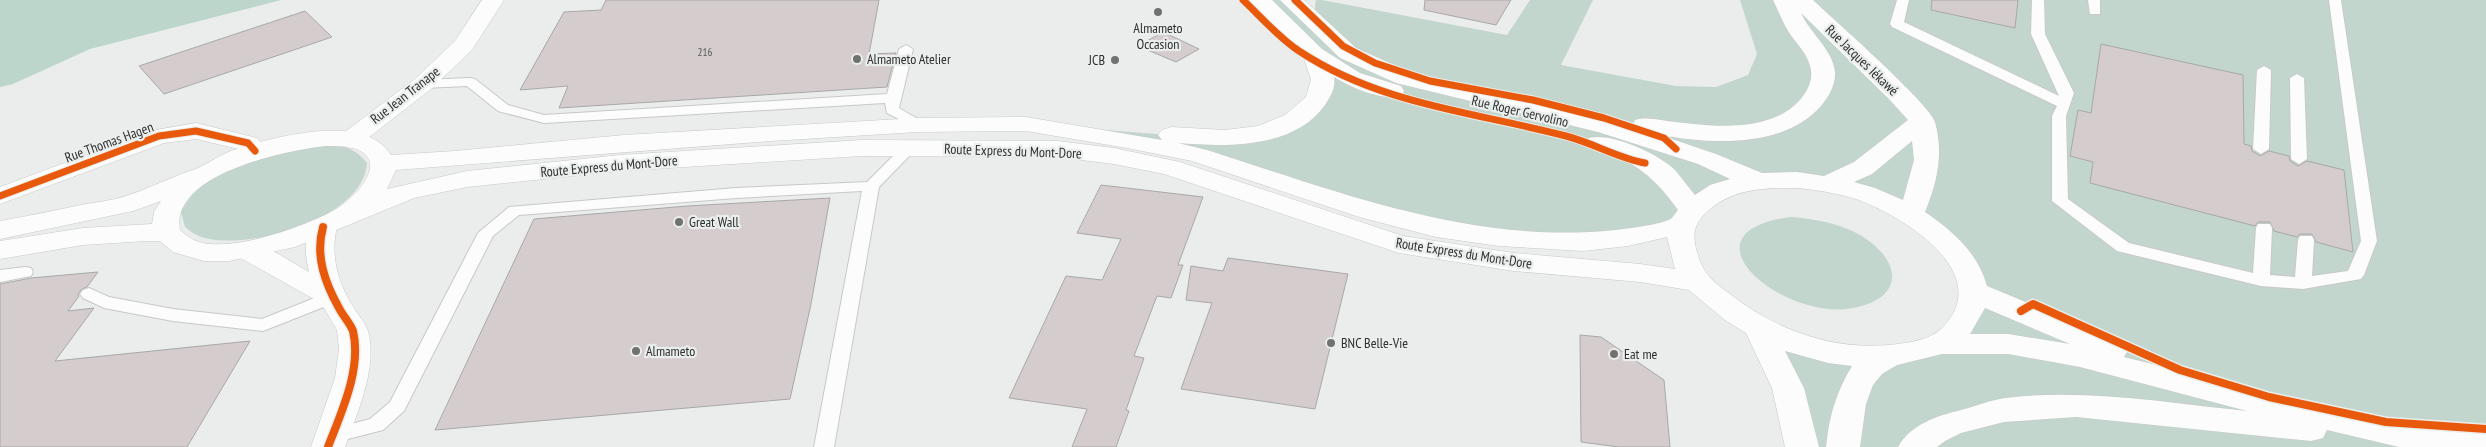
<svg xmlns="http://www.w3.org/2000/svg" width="2486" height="447" viewBox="0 0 2486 447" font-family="'PT Sans Narrow',sans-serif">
<rect width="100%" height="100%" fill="#ebedec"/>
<!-- green -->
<g fill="#c3d6ce">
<path d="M1260 0H1291L1313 20 1316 0H1322L1507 35 1530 0H1593L1561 65 1676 86 1716 87 1748 75 1757 54 1740 0H2486V447H1802L1759 328 1859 356 1953 336 1970 274 1873 196 1758 181 1628 237H1499L1254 174 1026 124 1210 138 1252 136 1315 103 1314 54Z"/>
<path d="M321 144C342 146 354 146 367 163 364 219 247 252 201 237 195 235 189 230 185 227L181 212C209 159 269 156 321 144Z"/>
<path d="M1791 217C1815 219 1839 223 1860 235 1902 260 1906 298 1853 308 1784 322 1674 232 1791 217Z"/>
</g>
<!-- forest -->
<path fill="#bcd6cc" d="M0 0H281L90 49 13 84 0 87Z"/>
<!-- building -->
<g fill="#d5cdcd" stroke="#a8a8a8">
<path d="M606 0H879L869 54 896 53 887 87 559 108 568 86 520 90 564 12 601 10Z"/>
<path d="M1425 0H1511L1496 25 1424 10Z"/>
<path d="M1932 0H2018L2015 28 1931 10Z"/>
<path d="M305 11 332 37 164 94 139 66Z"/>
<path d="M1163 32 1199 49 1176 62 1138 46Z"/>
<path d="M2101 44 2243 75 2244 144 2251 146 2252 151 2260 156 2269 151 2289 156 2290 161 2298 166 2307 161 2344 170 2353 252 2316 242 2312 234H2300L2297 237 2274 231 2270 222H2258L2255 226 2090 183 2093 162 2070 156 2078 110 2091 113Z"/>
<path d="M1101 185 1203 197 1178 265H1183L1171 298 1157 296 1134 356 1144 358 1126 410 1129 411 1116 447H1072L1087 409 1009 398 1066 276 1102 280 1121 239 1077 233Z"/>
<path d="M830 198 811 304 790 399 435 430 534 219 687 206Z"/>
<path d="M1228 258 1348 274 1315 409 1181 389 1212 303 1186 300 1191 266 1223 271Z"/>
<path d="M98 272 87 287 82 289 78 294 79 296 68 311 94 308 55 361 250 341 187 447H0V284L31 278Z"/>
<path d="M1580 335 1601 337 1664 380 1670 447H1619L1581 442Z"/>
</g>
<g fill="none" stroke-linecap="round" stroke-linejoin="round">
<defs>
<g id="service">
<path d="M1897 0H1909L1904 22 2059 96 2031 34 2032 0H2044L2045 34 2074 93 2066 116 2068 199 2129 243 2253 273 2256 228 2258 224H2270L2272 228 2270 275 2295 277 2298 240 2300 236H2312L2314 240 2312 276 2348 271 2361 241 2329 0H2341L2377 241 2364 275 2361 279 2355 280 2303 289 2261 286 2117 251 2052 201V116L2057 106 1892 27 1890 24Z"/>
<path d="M2088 0H2100V14H2090Z"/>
<path d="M906 45 913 49 899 108 923 122 925 125 923 128 918 129 887 113 885 103 544 123 498 111 467 86 423 88 416 84 423 80 470 78 475 79 508 105 544 115 887 94 899 49Z"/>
<path d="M2264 66 2271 70 2269 149 2261 154 2253 149 2257 70Z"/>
<path d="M2297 74 2304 78 2307 159 2299 164 2291 159 2290 78Z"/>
<path d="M908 144 916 149 879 187 834 447H814L862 191 736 198 519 215 493 236 404 411 383 430 332 443 325 441 322 436 325 431 370 419 390 402 478 233 509 207 736 188 867 182 903 146Z"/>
<path d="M25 267 31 268 33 272 31 276 0 282V270Z"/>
<path d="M89 288 109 297 173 309 262 319 327 293H339L342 297 339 301 263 331 173 321 104 308 83 298 80 294 83 290Z"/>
</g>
<g id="minor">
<path d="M196 123 257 138 268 151 264 156 255 159 246 156 239 149 196 139 164 143 0 204V187L150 131Z"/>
<path d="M323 218 333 221 337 227C330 255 338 284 354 308 358 315 365 322 368 331 378 368 357 413 345 447H311L335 378 339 349 337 330 321 303 237 256 233 250 237 244C261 238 288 261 309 272 305 255 303 236 313 221Z"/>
</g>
<path id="secondary" d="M482 0H504L472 50 431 89 359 145 350 148 341 145 337 140 341 135 415 79 455 41Z"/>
<path id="primary" d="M1249 0H1272L1322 49 1360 73 1401 86 1404 91 1401 96C1381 101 1350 87 1334 77 1336 88 1331 96 1325 105 1294 149 1226 147 1178 143L1207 150C1339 192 1474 245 1615 230 1626 229 1663 224 1671 219 1673 217 1676 212 1678 210 1662 188 1649 173 1624 160 1612 154 1593 155 1585 143L1589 138C1611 132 1659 154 1675 170 1682 178 1688 187 1695 195L1710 185 1730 179 1698 164 1598 132 1396 83 1340 58 1280 0H1304L1356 48 1412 73 1632 126 1635 120C1649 116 1663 121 1676 122 1715 127 1770 132 1799 101 1808 91 1814 79 1810 66 1807 53 1795 42 1788 31 1782 21 1778 10 1773 0H1813C1833 19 1929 103 1935 122 1944 154 1937 183 1925 212 1953 231 1978 253 1987 286L2124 343 2128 350 2124 357 2297 400 2417 427 2486 430V447H2399L2327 430 2323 438 2311 441 2076 417 2004 422 1961 433 1945 441 1937 447H1898C1911 424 1937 416 1961 410 1976 406 1991 400 2005 398 2086 388 2167 403 2247 411L2080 367 2008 354H1942L1897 365 1882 374 1873 385 1866 404 1860 447H1826C1829 417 1836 392 1852 366L1828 363 1785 351 1804 388 1819 447H1785L1772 388 1746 333 1725 320 1689 290 1640 282 1514 271 1399 253 1164 174 1114 164 1057 157 862 156 620 171 467 187 414 198 295 247 229 261H204L173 252 160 241H146L83 245 0 259V241L83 228 152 224 154 212 161 201 133 211 0 239V221C29 216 57 210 86 204 99 202 114 200 126 196 148 189 169 178 190 171 204 167 217 156 231 151 270 138 364 111 391 155L455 151 624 135 918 118 1026 117 1162 140 1158 135 1162 130 1171 127 1225 130 1258 126 1285 115 1306 97 1311 79 1303 56ZM1801 13 1889 99 1908 120 1854 162 1824 176 1797 172 1762 173 1716 154 1660 135C1711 144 1783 149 1821 106 1829 97 1836 84 1835 72 1833 50 1810 33 1801 13ZM1026 131 1127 148 1192 161 1359 217 1436 237 1499 246 1583 251 1628 246 1667 237 1675 269 1640 264 1514 253 1403 236 1180 162 1114 148 1057 141 862 140 620 155 467 171 387 189 396 170 771 141 918 132ZM1912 141 1914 160 1903 200 1875 188 1854 182 1872 174ZM326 146C335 146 344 146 353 148 391 159 357 196 338 208 310 225 223 257 192 239 188 237 184 233 180 230 169 174 288 150 326 146ZM1797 188C1817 190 1837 193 1856 199 1901 215 1997 273 1942 328 1929 341 1907 343 1889 345 1833 350 1779 331 1734 297 1725 290 1715 284 1708 275 1701 267 1697 254 1695 244 1693 228 1697 221 1708 211 1734 188 1764 188 1797 188ZM1985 308 2070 344 2008 334H1970Z"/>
</defs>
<!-- service casing -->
<use href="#service" stroke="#c7c9c8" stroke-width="2"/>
<!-- minor casing -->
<use href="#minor" stroke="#c7c9c8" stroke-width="1"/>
<!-- secondary casing -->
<use href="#secondary" stroke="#c7c9c8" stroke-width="1"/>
<!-- primary casing -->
<use href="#primary" stroke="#c7c9c8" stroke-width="1"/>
<!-- service -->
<use href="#service" fill="#fcfcfc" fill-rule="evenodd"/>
<!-- minor -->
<use href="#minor" fill="#fcfcfc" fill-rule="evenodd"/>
<!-- secondary -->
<use href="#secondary" fill="#fcfcfc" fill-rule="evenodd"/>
<!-- primary -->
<use href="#primary" fill="#fcfcfc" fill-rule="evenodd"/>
<defs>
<g id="cycleway-far1">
<path d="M1243 0C1261 17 1279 38 1299 51 1381 105 1474 112 1566 136 1593 143 1618 158 1645 163"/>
<path d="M1295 0 1343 46 1375 63 1430 81 1533 100 1604 118 1664 138 1676 149"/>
<path d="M0 196 159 136 196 131 248 143 255 151"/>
</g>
<g id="cycleway">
<path d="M323 227C315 256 325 283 339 308 343 316 350 323 353 331 362 369 341 413 328 447"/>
<path d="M2021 311 2033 304 2180 370 2269 397 2386 422 2486 429"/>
</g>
</defs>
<!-- cycleway-far1 casing -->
<use href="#cycleway-far1" stroke="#eaeeec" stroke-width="9"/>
<!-- cycleway casing -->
<use href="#cycleway" stroke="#eaeeec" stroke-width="11"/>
<!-- cycleway-far1 -->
<use href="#cycleway-far1" stroke="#e8590c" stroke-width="7"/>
<!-- cycleway -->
<use href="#cycleway" stroke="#e8590c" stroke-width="8"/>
</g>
<!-- markers -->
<g fill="#707270" stroke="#eaeeec" stroke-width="2">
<circle cx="1158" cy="12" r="5"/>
<circle cx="857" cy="59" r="5"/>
<circle cx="1115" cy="60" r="5"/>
<circle cx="679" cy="222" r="5"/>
<circle cx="1331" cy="343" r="5"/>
<circle cx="636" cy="351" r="5"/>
<circle cx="1614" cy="354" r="5"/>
</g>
<g text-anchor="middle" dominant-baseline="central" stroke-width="4.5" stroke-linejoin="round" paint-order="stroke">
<!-- number labels -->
<g font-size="11" fill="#585656">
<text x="705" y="52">216</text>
</g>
<!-- poi labels -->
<g font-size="14" fill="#2e2f2e" stroke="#eaeeec" text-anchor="start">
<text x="1158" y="28" text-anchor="middle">Almameto<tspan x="1158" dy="16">Occasion</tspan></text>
<text x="867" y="59">Almameto Atelier</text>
<text x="1105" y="60" text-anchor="end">JCB</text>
<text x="689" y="222">Great Wall</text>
<text x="1341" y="343">BNC Belle-Vie</text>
<text x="646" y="351">Almameto</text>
<text x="1624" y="354">Eat me</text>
</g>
<!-- street labels -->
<g font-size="14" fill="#2e2f2e" stroke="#eaeeec">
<text transform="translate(1862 60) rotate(44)">Rue Jacques Iékawé</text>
<text transform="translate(405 95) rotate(-38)">Rue Jean Tranape</text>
<text transform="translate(1520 111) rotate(13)">Rue Roger Gervolino</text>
<text transform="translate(109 142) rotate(-20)">Rue Thomas Hagen</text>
<text transform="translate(1013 151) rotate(2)">Route Express du Mont-Dore</text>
<text transform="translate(609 166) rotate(-5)">Route Express du Mont-Dore</text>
<text transform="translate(1464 253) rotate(9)">Route Express du Mont-Dore</text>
</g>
</g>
</svg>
